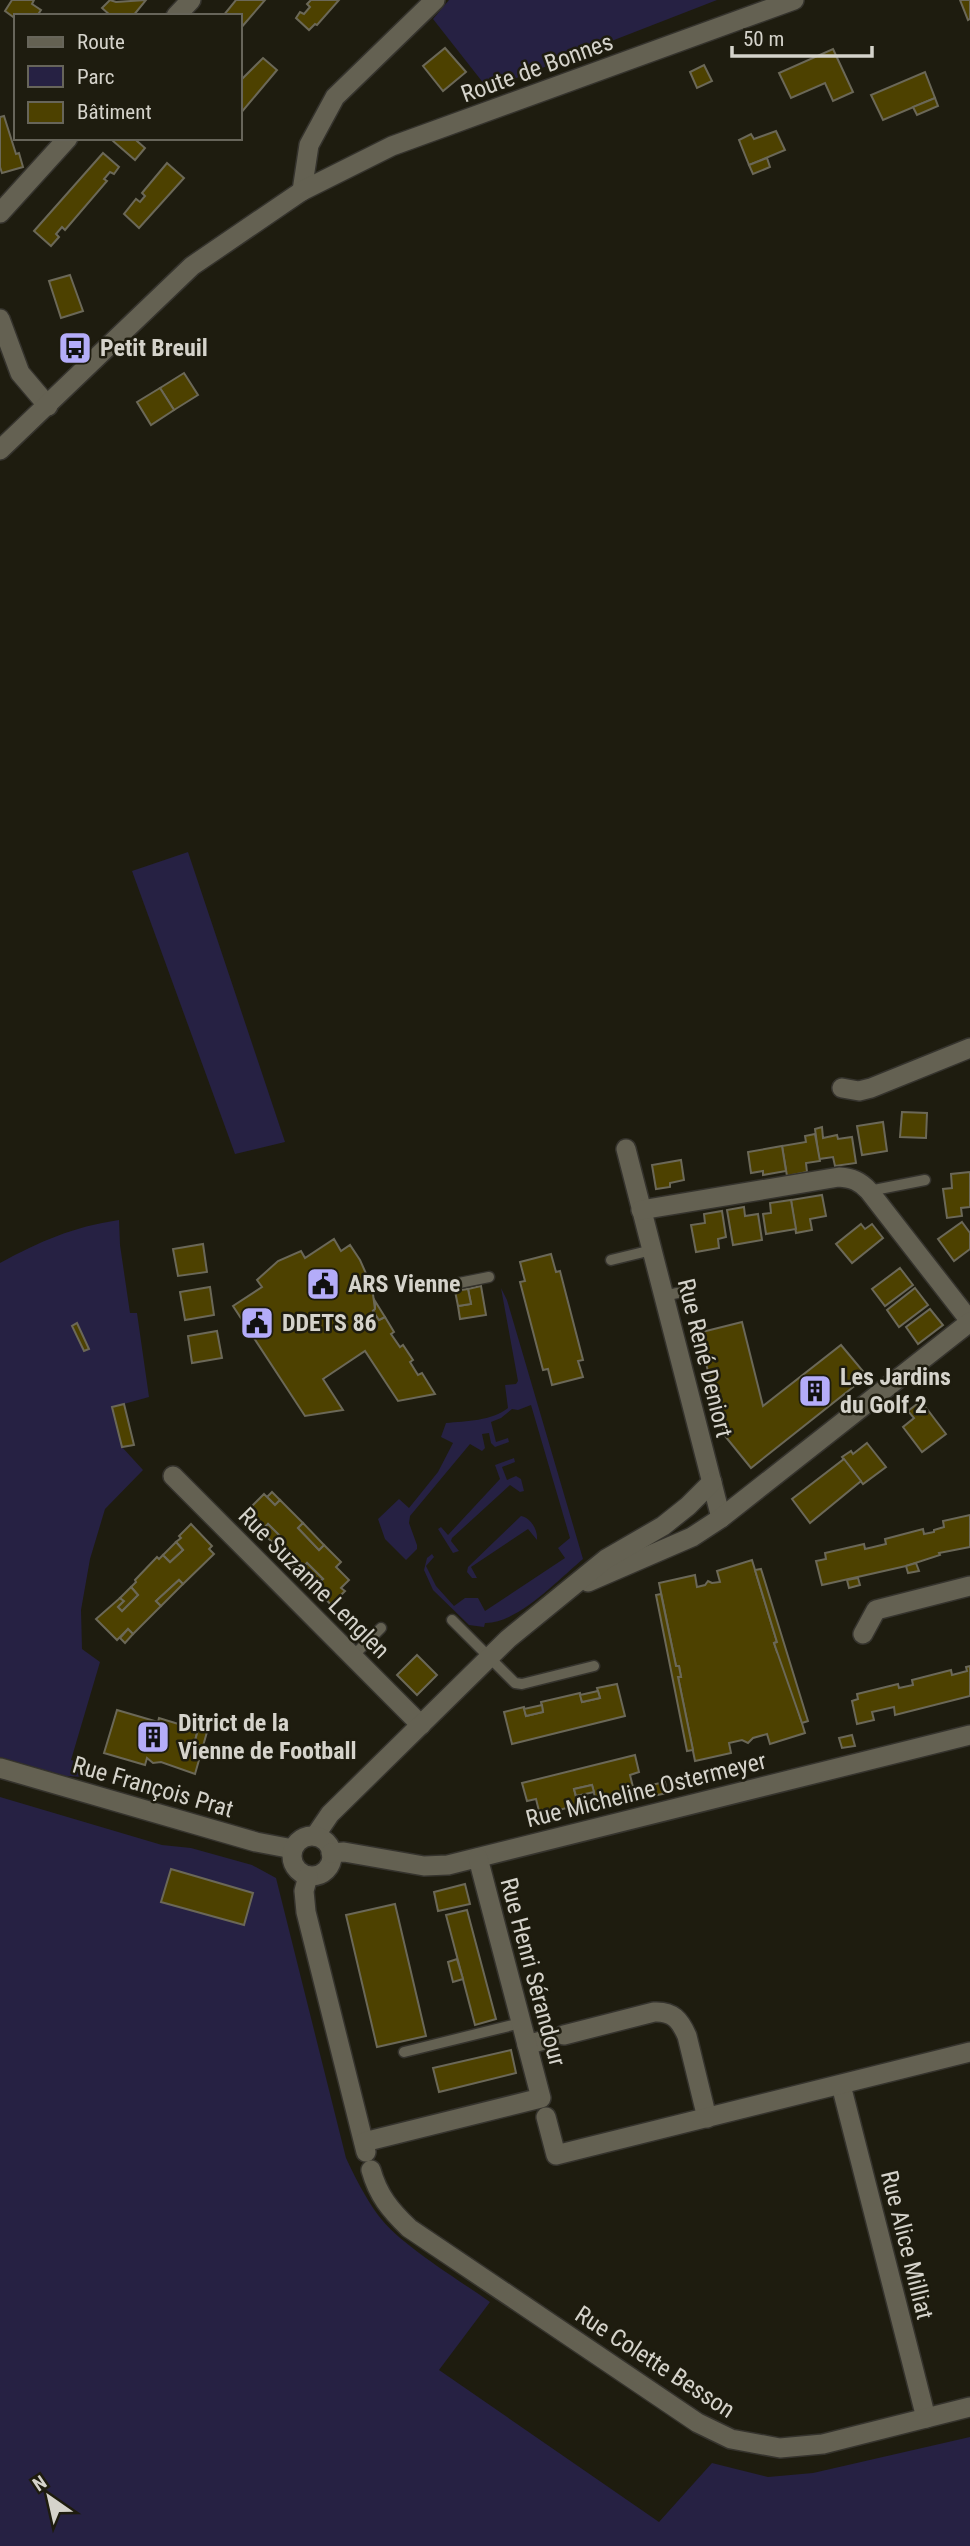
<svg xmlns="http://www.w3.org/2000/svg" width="970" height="2546" viewBox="0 0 970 2546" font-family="'Roboto Condensed',sans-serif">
<rect width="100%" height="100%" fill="#1e1c0f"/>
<!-- green -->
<g fill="#262143">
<path d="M449 0H717L488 89 433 19Z"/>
<path d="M188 852 285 1142 235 1154 132 871Z"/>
<path d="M119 1220 120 1245 130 1313H137L149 1397 113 1407 122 1447 143 1470 105 1509 90 1559 81 1610 82 1649 100 1662 71 1760 86 1764 84 1777 66 1776 0 1757V1263C41 1241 72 1227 119 1220Z"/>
<path d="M501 1288 507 1300 583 1559C559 1579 517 1624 485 1623L484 1627 469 1625 433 1590 424 1570 427 1558 432 1554 434 1557 426 1566 436 1586 454 1606 465 1598H478L485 1611 565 1558 558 1548 570 1538 531 1405 518 1410 512 1409 501 1418 491 1422 496 1442 508 1438 509 1442 495 1447 491 1443 489 1433 482 1434 485 1448 482 1451 470 1444 410 1516 409 1523 417 1545V1549L406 1560 385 1539 378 1519 399 1499 409 1508 438 1472 453 1443 441 1437 446 1423C466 1421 492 1421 508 1408L505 1385 516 1384 518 1381Z"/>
<path d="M514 1458 515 1462 502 1467 507 1480 516 1476 521 1479 524 1491 520 1492 510 1485 452 1538 451 1541 459 1551 453 1553 438 1529 441 1527 448 1535 500 1479 495 1465Z"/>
<path d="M521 1516C531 1518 538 1530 537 1540L528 1529 471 1567 477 1578H472L467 1572 468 1567Z"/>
<path d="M0 1797 162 1845 191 1848 252 1865 276 1878 346 2158C355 2177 365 2197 378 2215 400 2245 458 2279 490 2302L439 2370 659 2522 712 2463 768 2477 813 2473 970 2437V2546H0Z"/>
</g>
<!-- building -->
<g fill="#4d4100" stroke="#6b6858" stroke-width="2">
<path d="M12 0H34L32 4 41 10 37 16H16V19L5 11Z"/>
<path d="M110 0 116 2 146 0 133 16H111L102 8Z"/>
<path d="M236 0H265L240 29V16H223Z"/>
<path d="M311 0H339L317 25 315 24 309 30 296 18 300 12 304 14 310 7 307 4Z"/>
<path d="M960 0H970V19L968 20Z"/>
<path d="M445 48 466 72 443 91 423 66Z"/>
<path d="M833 49 853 92 833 101 825 83 791 98 779 73Z"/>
<path d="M263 58 277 70 240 114V81Z"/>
<path d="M704 65 712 81 697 88 690 72Z"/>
<path d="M925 72 935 98 883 120 871 95Z"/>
<path d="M935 98 938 106 917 115 913 107Z"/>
<path d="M4 116 16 154 19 153 23 167 2 173 0 167V117Z"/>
<path d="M776 131 785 150 749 165 739 140 751 134 754 139Z"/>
<path d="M116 138H139L137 141 145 148 135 160 113 141Z"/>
<path d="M103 153 119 167 114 174 110 172 104 179 107 181 65 230 62 227 56 234 59 237 51 246 34 231Z"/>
<path d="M767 158 770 167 753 174 749 165Z"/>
<path d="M167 163 184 178 139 228 124 214 136 199 140 202 145 196 142 193Z"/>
<path d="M70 275 83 311 61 318 49 281Z"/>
<path d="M184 373 198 395 174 410 160 388Z"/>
<path d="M160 388 174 410 151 425 137 402Z"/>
<path d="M902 1112 927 1113 926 1138 900 1137Z"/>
<path d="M883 1122 887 1151 862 1155 857 1126Z"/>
<path d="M822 1127 823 1138 837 1135 838 1139 852 1137 856 1163 835 1166 833 1157 819 1159 815 1129Z"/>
<path d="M815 1134 820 1161 806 1163 807 1172 787 1176 782 1146 806 1142 805 1136Z"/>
<path d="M782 1146 786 1171 763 1175V1171L751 1173 748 1152Z"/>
<path d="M681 1160 684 1180 670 1183V1187L656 1189 652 1165Z"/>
<path d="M970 1172V1207L961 1208 962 1216 947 1218 943 1189 952 1188 951 1174Z"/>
<path d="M822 1195 826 1216 810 1219 812 1230 796 1233 791 1200Z"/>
<path d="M791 1200 796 1229 766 1234 763 1214 771 1213 770 1203Z"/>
<path d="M744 1207 745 1216 758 1214 762 1240 733 1245 727 1210Z"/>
<path d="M722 1211 726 1237 718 1239 719 1248 696 1252 691 1225 705 1223 704 1214Z"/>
<path d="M962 1222 970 1233V1249L954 1261 938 1239Z"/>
<path d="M861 1224 865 1229 872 1224 883 1238 852 1263 836 1244Z"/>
<path d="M334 1239 341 1251 350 1245 360 1260 372 1287 375 1309 373 1311 379 1320 385 1317 394 1332 391 1334 400 1347 403 1345 413 1360 410 1362 418 1375 422 1373 435 1394 398 1401 365 1351 323 1379 343 1410 305 1416 233 1306 262 1287 257 1280 278 1261 301 1251 305 1258Z"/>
<path d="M203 1244 207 1272 178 1276 173 1249Z"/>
<path d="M551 1254 556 1272 560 1271 583 1360 578 1361 583 1377 552 1385 548 1369 543 1370 520 1282 525 1281 520 1262Z"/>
<path d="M900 1268 913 1285 885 1306 872 1289Z"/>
<path d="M481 1286 486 1315 460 1319 458 1306 471 1304 468 1289Z"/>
<path d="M210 1287 214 1315 185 1320 180 1292Z"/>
<path d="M915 1288 928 1305 899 1327 887 1310Z"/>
<path d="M468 1289 471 1304 458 1306 455 1291Z"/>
<path d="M375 1301 385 1317 379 1320 373 1311 375 1309Z"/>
<path d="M930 1309 943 1325 918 1344 906 1327Z"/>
<path d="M742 1322 763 1406 841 1345 867 1376 751 1468 725 1436 698 1333Z"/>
<path d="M77 1323 89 1349 84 1351 72 1326Z"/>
<path d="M217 1331 222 1358 192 1363 188 1336Z"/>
<path d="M921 1401 946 1434 922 1452 903 1427 914 1418 908 1411Z"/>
<path d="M124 1404 134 1445 122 1447 112 1407Z"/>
<path d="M867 1443 886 1467 863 1484 842 1457 851 1451 853 1454Z"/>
<path d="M844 1459 861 1481 810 1523 792 1499Z"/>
<path d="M272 1492 280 1500 275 1505 267 1497Z"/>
<path d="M264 1494 275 1505 280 1500 303 1523 298 1528 319 1550 324 1545 341 1562 336 1567 349 1580 341 1588 345 1591 331 1605 310 1581 314 1577 319 1582 323 1579 307 1563 300 1570 294 1565 292 1566 275 1549 277 1548 272 1542 279 1535 268 1524 261 1531 256 1526 254 1528 242 1516Z"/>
<path d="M970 1515V1547L939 1553 940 1555 906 1566 822 1585 816 1561 826 1559 825 1553 864 1544 865 1549 886 1544 885 1539 923 1529 924 1534 934 1532V1530L944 1527 943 1521Z"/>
<path d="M303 1523 324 1545 319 1550 298 1528Z"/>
<path d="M191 1524 212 1546 209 1549 214 1554 183 1584 179 1580 156 1601 161 1606 133 1634 128 1629 117 1640 96 1619 120 1598 124 1601 118 1607 122 1611 138 1595 131 1587 136 1582 135 1580 157 1557 159 1559 163 1555 170 1562 183 1550 176 1542 181 1538 179 1536Z"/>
<path d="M268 1524 279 1535 272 1542 261 1531Z"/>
<path d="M176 1542 183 1550 170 1562 163 1555Z"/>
<path d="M752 1560 777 1642 774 1643 777 1652 780 1651 805 1733 770 1744 767 1734 753 1738 748 1743 742 1740 729 1743 731 1753 695 1761 678 1677H681L679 1666H676L659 1583 695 1575 697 1587 705 1585 708 1581 712 1583 720 1582 717 1571Z"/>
<path d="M307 1563 323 1579 319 1582 314 1577 310 1581 300 1570Z"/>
<path d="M916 1563 919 1571 908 1573 906 1566Z"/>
<path d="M761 1569 808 1721 802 1723 774 1643 777 1642 755 1570Z"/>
<path d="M858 1578 860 1585 849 1588 847 1580Z"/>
<path d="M179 1580 183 1584 161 1606 156 1601Z"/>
<path d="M131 1587 138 1595 122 1611 118 1607 124 1601 120 1598Z"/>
<path d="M661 1594 676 1666H679L681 1677H678L693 1750 687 1751 656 1595Z"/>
<path d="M128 1629 133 1634 125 1643 120 1638Z"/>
<path d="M417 1655 437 1675 417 1695 397 1675Z"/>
<path d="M970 1666V1696L895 1715 894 1707 872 1712 874 1720 857 1724 852 1701 858 1699 857 1694 898 1684 899 1688 913 1685 912 1680 951 1670 952 1675 967 1671 966 1667Z"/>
<path d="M617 1684 625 1716 512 1744 504 1712 524 1707 526 1716 543 1712 541 1702 580 1693 582 1702 600 1698 597 1688Z"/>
<path d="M598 1691 600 1698 582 1702 580 1695Z"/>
<path d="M542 1705 543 1712 526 1716 524 1709Z"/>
<path d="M117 1710 158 1722 159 1718 198 1730 194 1744 203 1746 195 1774 161 1762 153 1763 147 1758 145 1765 104 1753Z"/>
<path d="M198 1730 207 1732 203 1746 194 1744Z"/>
<path d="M852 1735 855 1746 842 1748 839 1738Z"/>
<path d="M635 1755 639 1772 630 1775 634 1791 596 1801 592 1785 574 1789 578 1805 540 1815 536 1799 527 1801 522 1783Z"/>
<path d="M665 1782 667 1793 653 1796 651 1785Z"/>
<path d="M592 1785 594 1792 576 1796 574 1789Z"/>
<path d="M171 1869 253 1893 244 1925 161 1902Z"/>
<path d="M465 1884 470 1904 438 1911 434 1892Z"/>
<path d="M395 1904 426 2036 377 2047 346 1915Z"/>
<path d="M467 1910 496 2019 475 2025 446 1915Z"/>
<path d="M457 1959 463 1979 453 1982 448 1962Z"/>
<path d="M511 2050 516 2073 439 2092 433 2068Z"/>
</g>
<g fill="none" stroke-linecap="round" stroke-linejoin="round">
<defs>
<g id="service">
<path d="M869 1191 925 1180"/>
<path d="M611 1260 652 1250"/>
<path d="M439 1287 489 1277"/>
<path d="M664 1296 686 1291"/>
<path d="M452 1620 515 1683 522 1684 594 1666"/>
<path d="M353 1656 381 1628"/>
<path d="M404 2052 521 2023"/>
</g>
<g id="minor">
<path d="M176 16 191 0"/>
<path d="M302 191 309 145 335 97 435 0"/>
<path d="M0 213 68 138"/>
<path d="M0 319 20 373 48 406"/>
<path d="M842 1088 859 1091 871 1088 970 1048"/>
<path d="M626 1149 721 1518"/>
<path d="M641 1210 839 1177C852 1178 860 1181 869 1191L970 1321"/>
<path d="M173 1476 421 1725"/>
<path d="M588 1582 692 1537 721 1518 970 1322"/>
<path d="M863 1634 876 1610 970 1586"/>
<path d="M0 1768 256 1842 293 1849"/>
<path d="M315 1836 330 1814 508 1639 606 1559 663 1526 688 1506 712 1482"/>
<circle cx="312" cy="1856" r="20"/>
<path d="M331 1853 344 1852 424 1866 448 1865 970 1735"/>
<path d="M308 1876 304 1891 306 1912 366 2152"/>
<path d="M564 2035 654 2012C673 2011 680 2020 687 2036L707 2118"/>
<path d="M527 2045 551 2038"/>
<path d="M841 2085 926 2418"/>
<path d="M546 2117 556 2155 970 2052"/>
<path d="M364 2142 541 2098 478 1858"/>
<path d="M371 2170C378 2195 390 2210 409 2228L698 2423 731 2439 780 2448 823 2444 970 2407"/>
</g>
<path id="tertiary" d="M0 450 192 266 302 191 392 146 794 0"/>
</defs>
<!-- service casing -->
<use href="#service" stroke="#35332d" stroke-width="13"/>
<!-- minor casing -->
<use href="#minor" stroke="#35332d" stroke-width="22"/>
<!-- tertiary casing -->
<use href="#tertiary" stroke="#35332d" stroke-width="22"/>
<!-- service -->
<use href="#service" stroke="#646152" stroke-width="10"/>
<!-- minor -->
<use href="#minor" stroke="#646152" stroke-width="19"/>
<!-- tertiary -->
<use href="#tertiary" stroke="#646152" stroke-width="19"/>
</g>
<!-- icons -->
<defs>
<symbol id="bus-square" viewBox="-11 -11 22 22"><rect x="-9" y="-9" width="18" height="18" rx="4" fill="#b4acf9" stroke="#1e1c0f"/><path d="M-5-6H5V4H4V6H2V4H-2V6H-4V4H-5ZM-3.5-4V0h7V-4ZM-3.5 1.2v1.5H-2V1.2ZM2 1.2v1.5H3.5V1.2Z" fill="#111"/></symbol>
<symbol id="civic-square" viewBox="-11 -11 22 22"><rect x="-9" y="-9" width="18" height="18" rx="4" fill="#b4acf9" stroke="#1e1c0f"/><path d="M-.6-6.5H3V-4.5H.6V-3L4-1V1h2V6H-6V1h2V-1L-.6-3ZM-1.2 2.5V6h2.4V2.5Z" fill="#111"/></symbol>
<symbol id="building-square" viewBox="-11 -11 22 22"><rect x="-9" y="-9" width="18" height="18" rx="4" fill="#b4acf9" stroke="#1e1c0f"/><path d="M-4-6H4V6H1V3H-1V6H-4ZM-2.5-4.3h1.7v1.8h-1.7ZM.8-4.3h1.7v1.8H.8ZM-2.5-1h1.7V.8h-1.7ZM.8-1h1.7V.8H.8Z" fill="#111"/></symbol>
</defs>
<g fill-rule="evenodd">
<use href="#bus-square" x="56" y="329" width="38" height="38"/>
<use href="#civic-square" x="304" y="1265" width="38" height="38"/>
<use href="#civic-square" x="238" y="1304" width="38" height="38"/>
<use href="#building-square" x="796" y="1372" width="38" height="38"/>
<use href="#building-square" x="134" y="1718" width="38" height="38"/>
</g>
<g text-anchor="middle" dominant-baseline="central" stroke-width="5" stroke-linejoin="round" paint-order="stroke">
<!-- street labels -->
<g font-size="24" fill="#d5d3cb" stroke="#1e1c0f">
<text transform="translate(537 68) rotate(-20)">Route de Bonnes</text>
<text transform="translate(705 1358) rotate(76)">Rue René Deniort</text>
<text transform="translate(314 1583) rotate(45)">Rue Suzanne Lenglen</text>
<text transform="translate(153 1787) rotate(16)">Rue François Prat</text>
<text transform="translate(646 1790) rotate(-14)">Rue Micheline Ostermeyer</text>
<text transform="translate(533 1972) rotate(75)">Rue Henri Sérandour</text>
<text transform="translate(907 2245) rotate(76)">Rue Alice Milliat</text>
<text transform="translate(655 2362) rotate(33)">Rue Colette Besson</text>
</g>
<!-- poi labels -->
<g font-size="24" font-weight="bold" fill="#d5d3cb" stroke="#1e1c0f" text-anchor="start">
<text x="100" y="348">Petit Breuil</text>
<text x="348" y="1284">ARS Vienne</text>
<text x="282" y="1323">DDETS 86</text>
<text x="840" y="1377">Les Jardins<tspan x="840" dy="28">du Golf 2</tspan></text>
<text x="178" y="1723">Ditrict de la<tspan x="178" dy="28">Vienne de Football</tspan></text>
</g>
</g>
<!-- legend -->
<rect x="14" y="14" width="228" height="126" fill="#1e1c0f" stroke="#67655a" stroke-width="2"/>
<rect x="28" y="37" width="35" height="10" fill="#646152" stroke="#67655a" stroke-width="2"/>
<text x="77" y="49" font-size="21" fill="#d5d3cb">Route</text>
<rect x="28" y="66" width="35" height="21" fill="#262143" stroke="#67655a" stroke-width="2"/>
<text x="77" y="84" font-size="21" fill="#d5d3cb">Parc</text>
<rect x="28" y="102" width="35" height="21" fill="#4d4100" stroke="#67655a" stroke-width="2"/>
<text x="77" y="119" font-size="21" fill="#d5d3cb">Bâtiment</text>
<!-- north arrow -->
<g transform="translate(49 2497) rotate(326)" stroke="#1e1c0f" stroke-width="5" paint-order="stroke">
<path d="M0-5L12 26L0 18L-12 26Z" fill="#d5d3cb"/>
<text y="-10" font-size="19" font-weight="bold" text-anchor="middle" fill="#d5d3cb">N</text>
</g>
<!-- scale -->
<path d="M732 46v10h140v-10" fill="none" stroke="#d5d3cb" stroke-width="3.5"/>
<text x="743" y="46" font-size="21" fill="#d5d3cb" stroke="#1e1c0f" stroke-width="5" paint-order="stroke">50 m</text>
</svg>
